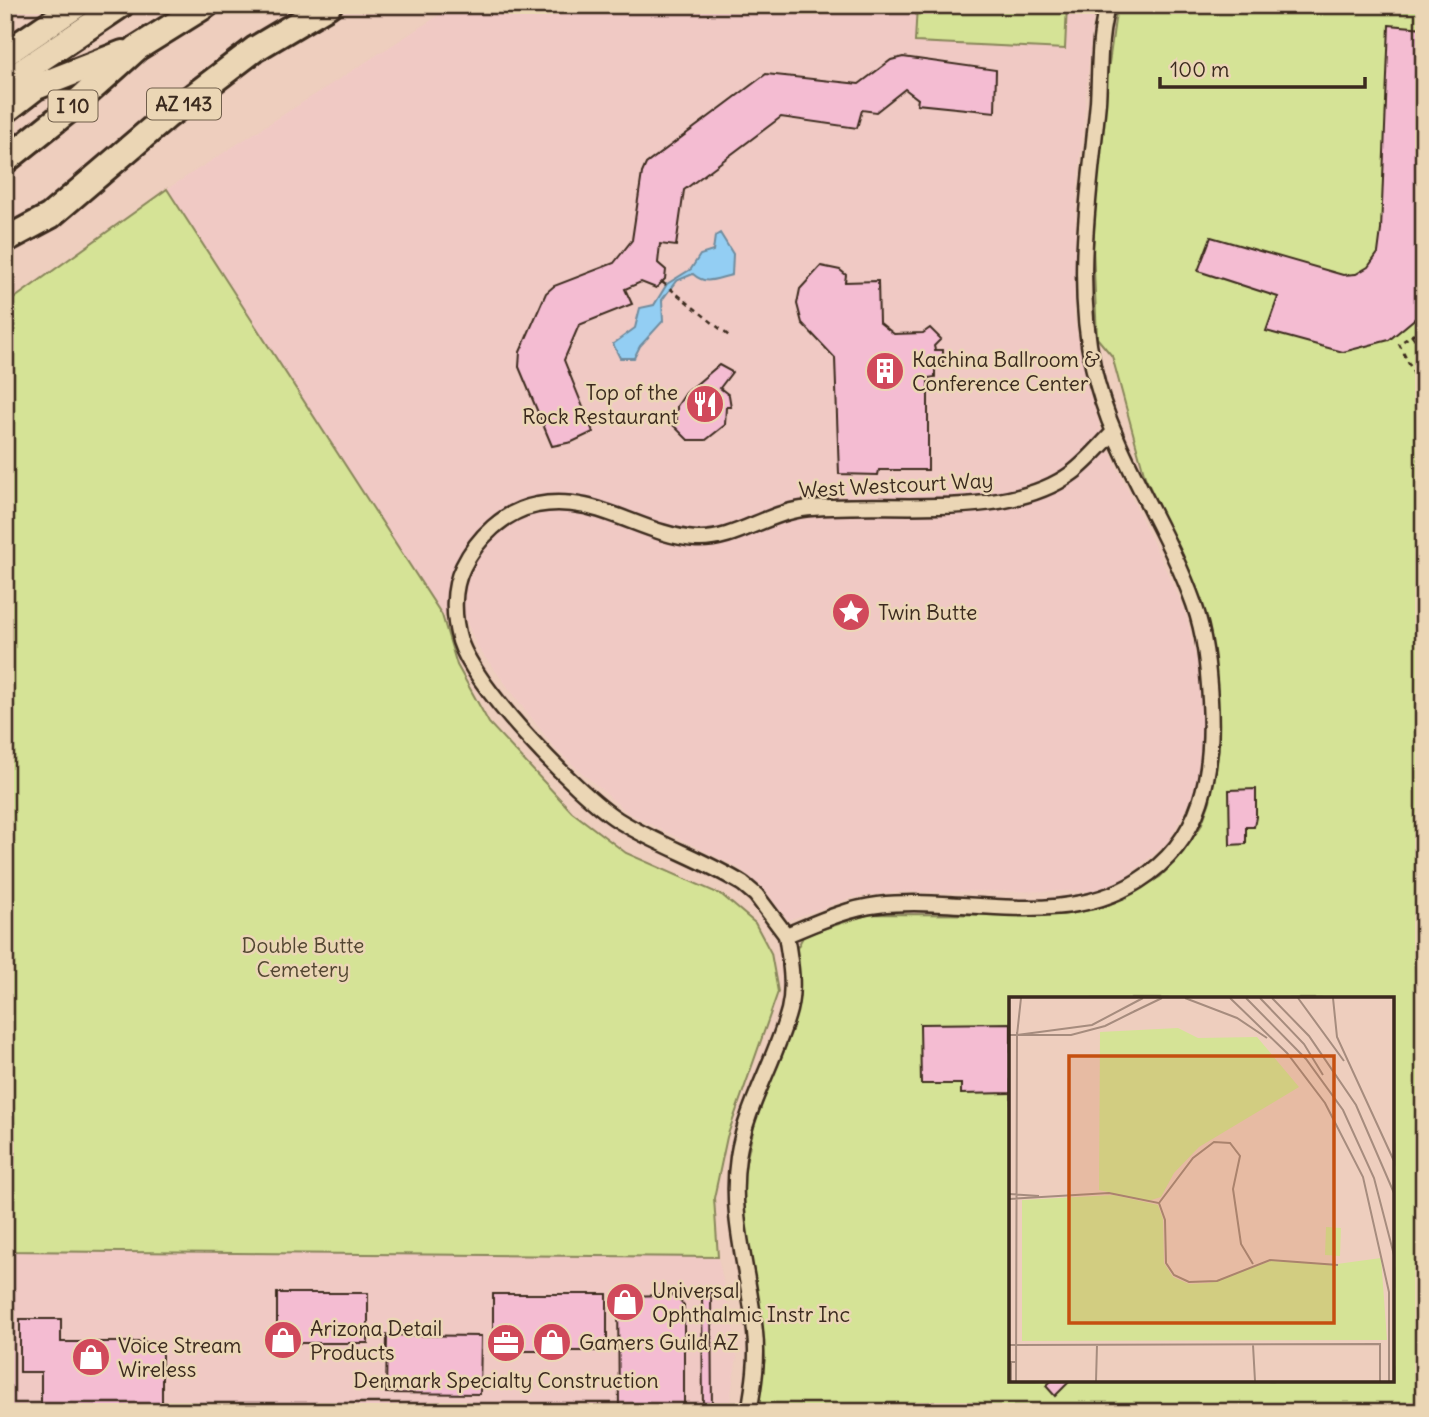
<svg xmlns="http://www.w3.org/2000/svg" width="1429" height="1417" viewBox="0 0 1429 1417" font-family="Delius,sans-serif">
<rect width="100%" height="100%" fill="#eecebe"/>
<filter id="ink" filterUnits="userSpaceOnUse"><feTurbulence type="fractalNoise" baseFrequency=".0143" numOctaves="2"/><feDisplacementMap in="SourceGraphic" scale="14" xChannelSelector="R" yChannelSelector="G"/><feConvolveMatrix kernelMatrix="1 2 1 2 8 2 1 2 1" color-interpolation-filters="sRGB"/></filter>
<g filter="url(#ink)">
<!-- built -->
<g fill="#f0c9c4">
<path d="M455 5H1094L1076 207 1074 316 1088 387 1105 442 1185 610 1198 665 1204 725 1196 789 1168 842 1127 877 1094 891 893 892 851 898 788 920 764 889 739 868 628 813 556 750 478 648 466 621 463 608 442 615 167 189Z"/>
<path d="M5 1251 718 1257 738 1351 728 1412H5Z"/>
</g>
<!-- green -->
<g fill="#d5e396" stroke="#88865a" stroke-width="2" fill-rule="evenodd">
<path d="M917 5H1067L1065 49 915 42Z"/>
<path d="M1117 5H1424V1412H756L765 1357 745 1223 743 1176 755 1122 796 1013 800 994 797 948 803 937 814 932 870 914 1063 915 1105 907 1160 877 1178 858 1201 826 1210 801 1219 749 1215 669 1206 619 1192 578 1145 477 1112 356 1097 338 1093 247 1100 129ZM1011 999H1392V1380H1011Z"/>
<path d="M167 189 442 615 457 665 489 723 572 812 626 853 722 895 755 923 771 953 778 992 727 1137 714 1198 718 1257 5 1251V305Z"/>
</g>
<!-- water -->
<path fill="#93cef3" stroke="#708c9e" stroke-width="2" d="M720 233 733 254 732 275C717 278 706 286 693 274L676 281 662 300 663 321 640 346 634 358H620L613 344 635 328 640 308 654 305 667 284 691 269 700 255 713 251 715 236Z"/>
<!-- building -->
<g fill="#f4bcd2" stroke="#3b2a1e" stroke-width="2">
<path d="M1389 25 1424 28V311L1389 340 1343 352 1266 331 1278 297 1198 271 1211 237 1343 275 1356 274 1368 267 1378 253 1381 230Z"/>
<path d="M903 57 996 70 995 112 917 104 918 99 905 89 876 112 862 110 857 128 781 117 684 190 676 246 660 244 658 263 666 270 665 279 656 288 641 282 625 289 632 304 579 325 564 360 593 432 572 442 552 446 519 367 520 352 546 293 554 286 614 263 632 240 642 173 646 164 766 74 859 84 891 60Z"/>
<path d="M821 266 840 270 846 275 845 282 878 281 879 322 894 334 923 333 930 328 941 339 934 346 935 350H943V364H935V377L928 378V470H879L878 475 839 474 835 358 802 323 797 304 800 289Z"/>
<path d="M719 365 732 372 720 388 729 395 731 407H726L725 425 706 440H688L672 424 677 421V406L686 393Z"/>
<path d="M1256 789V817L1254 827H1246V844L1230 845 1229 790Z"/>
<path d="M1011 1023V1093L961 1094V1084H921L920 1024Z"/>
<path d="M702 1291H711L712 1412H703Z"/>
<rect x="277" y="1293" width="91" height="50"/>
<rect x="493" y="1294" width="114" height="57"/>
<path d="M675 1295 684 1306V1412H619L618 1296Z"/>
<path d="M20 1319H61V1342H162V1412H41V1372H20Z"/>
<path d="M387 1335 481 1336 480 1394 386 1393Z"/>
<path d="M1052 1380H1071L1055 1396 1046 1386Z"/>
</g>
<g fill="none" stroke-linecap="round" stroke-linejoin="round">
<defs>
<g id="street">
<path d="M786 935 756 895 743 884C703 859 658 845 618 820 576 793 475 688 460 641 453 617 452 589 463 567 477 538 504 511 537 505 595 493 641 535 696 539 734 541 765 514 802 509 882 499 1005 523 1072 473 1087 462 1100 446 1114 432"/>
<path d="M749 1412C754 1385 758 1359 755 1332 749 1272 729 1217 738 1157 746 1105 776 1060 789 1010 795 985 790 960 786 935 816 923 845 909 878 905 962 895 1062 930 1138 881 1204 840 1214 771 1210 700 1208 667 1205 635 1194 604 1165 522 1111 452 1093 366 1074 279 1090 189 1098 102 1100 71 1098 34 1108 5"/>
</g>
<g id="highway">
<path d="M5 54 77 5"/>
<path d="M5 83 121 5"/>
<path d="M5 111 36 87 123 53"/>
<path d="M5 161 65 113 137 48 206 5"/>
<path d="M5 240 50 216 166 117 255 49 329 5"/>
</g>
</defs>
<!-- street casing -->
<use href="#street" stroke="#3b2a1e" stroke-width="19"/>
<!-- highway casing -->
<use href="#highway" stroke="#3b2a1e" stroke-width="30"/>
<!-- path -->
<g stroke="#3b2a1e" stroke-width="2.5" stroke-dasharray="5 5" stroke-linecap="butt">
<path d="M662 282 729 336"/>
<path d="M1424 327 1399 344 1417 380 1424 386"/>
<path d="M1411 335 1424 351"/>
</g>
<!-- street -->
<use href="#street" stroke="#ebd6b5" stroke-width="14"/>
<!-- highway -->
<use href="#highway" stroke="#ebd6b5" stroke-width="24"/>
</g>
</g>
<!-- icons -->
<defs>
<symbol id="building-disc" viewBox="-11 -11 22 22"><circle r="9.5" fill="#d1495b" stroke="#ebd6b5"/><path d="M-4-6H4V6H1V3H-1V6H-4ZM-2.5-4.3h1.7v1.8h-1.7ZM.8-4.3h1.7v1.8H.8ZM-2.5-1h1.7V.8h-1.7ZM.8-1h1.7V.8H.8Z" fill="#fff"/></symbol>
<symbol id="restaurant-disc" viewBox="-11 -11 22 22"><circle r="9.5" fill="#d1495b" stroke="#ebd6b5"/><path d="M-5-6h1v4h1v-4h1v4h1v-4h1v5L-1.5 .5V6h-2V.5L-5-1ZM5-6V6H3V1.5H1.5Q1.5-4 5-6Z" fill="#fff"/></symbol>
<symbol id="sight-disc" viewBox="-11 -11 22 22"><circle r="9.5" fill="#d1495b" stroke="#ebd6b5"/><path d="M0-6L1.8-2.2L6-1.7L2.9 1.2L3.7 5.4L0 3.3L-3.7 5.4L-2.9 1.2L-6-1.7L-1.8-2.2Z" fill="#fff"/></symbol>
<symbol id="shop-disc" viewBox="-11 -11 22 22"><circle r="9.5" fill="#d1495b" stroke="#ebd6b5"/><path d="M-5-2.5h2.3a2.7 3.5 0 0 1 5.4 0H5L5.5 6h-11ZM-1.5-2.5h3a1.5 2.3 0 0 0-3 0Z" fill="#fff"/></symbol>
<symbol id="office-disc" viewBox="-11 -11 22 22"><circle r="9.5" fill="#d1495b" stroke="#ebd6b5"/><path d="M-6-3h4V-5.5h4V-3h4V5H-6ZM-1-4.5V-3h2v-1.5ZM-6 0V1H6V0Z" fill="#fff"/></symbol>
</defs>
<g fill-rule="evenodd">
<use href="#building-disc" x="863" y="349" width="44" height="44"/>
<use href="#restaurant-disc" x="683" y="382" width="44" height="44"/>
<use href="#sight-disc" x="829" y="590" width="44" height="44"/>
<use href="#shop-disc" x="603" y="1280" width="44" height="44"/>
<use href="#shop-disc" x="261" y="1318" width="44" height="44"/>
<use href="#shop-disc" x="530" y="1320" width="44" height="44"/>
<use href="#office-disc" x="484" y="1321" width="44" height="44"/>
<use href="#shop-disc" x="69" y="1335" width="44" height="44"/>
</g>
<g text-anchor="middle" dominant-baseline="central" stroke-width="5" stroke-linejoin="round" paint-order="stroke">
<!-- shield labels -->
<g fill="#ebd6b5" stroke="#705e4b" stroke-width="2">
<rect x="147" y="88.5" width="74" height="31" rx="5"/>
<rect x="48.5" y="90.5" width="49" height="31" rx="5"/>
</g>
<g font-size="19" font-weight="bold" fill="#3b2a1e">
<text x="184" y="104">AZ 143</text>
<text x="73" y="106">I 10</text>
</g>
<!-- poi labels -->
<g font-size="21" fill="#3b2a1e" stroke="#ebd6b5" text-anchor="start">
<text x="912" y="359">Kachina Ballroom &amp;<tspan x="912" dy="24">Conference Center</tspan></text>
<text x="678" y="392" text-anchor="end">Top of the<tspan x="678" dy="24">Rock Restaurant</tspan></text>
<text x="878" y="612">Twin Butte</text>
<text x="652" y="1290">Universal<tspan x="652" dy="24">Ophthalmic Instr Inc</tspan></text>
<text x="310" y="1328">Arizona Detail<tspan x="310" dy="24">Products</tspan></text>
<text x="579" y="1342">Gamers Guild AZ</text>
<text x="118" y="1345">Voice Stream<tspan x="118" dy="24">Wireless</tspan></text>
<text x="506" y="1380" text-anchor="middle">Denmark Specialty Construction</text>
</g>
<!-- street labels -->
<g font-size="21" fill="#3b2a1e" stroke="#ebd6b5">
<text transform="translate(896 485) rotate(-3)">West Westcourt Way</text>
</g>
<!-- park labels -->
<g font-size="21" fill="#524630" stroke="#ebd6b5">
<text x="303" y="945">Double Butte<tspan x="303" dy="24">Cemetery</tspan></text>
</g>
</g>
<!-- overview -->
<g transform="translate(1009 997)">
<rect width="385" height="385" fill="#eecebe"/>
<path d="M169 31 189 41 248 40 290 90 190 150 165 176 152 200 139 204 90 193 91 35ZM105 198 149 208 154 222 155 266 164 280 180 287 200 286 262 264 328 267 372 261 378 343 13 344V203ZM317 230 332 231 331 259 316 258Z" fill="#d5e396"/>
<path fill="none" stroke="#a68c7e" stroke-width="2" d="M176 1 228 21 258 41M221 1 278 56 316 106 354 180 380 295V384M237 1 297 62 334 113 365 181 385 258M251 1 295 47 314 78M263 1 300 39 347 108 385 196M289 1 335 64M324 1 328 40 385 164M124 15 153 1M0 38H62L96 29 126 14M8 38 83 28 134 1M8 38 12 1M0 197 30 199M0 202 100 196 150 206 156 223 157 266 165 278 180 285 208 284 261 263 329 268M150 206 184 161 205 145 221 146 231 159 224 192 232 247 244 267M0 348 371 347V384M244 348 246 384M2 384V365H7M7 384 8 35M87 384 88 348"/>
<path fill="#c55010" fill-opacity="0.15" stroke="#c55010" stroke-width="3.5" d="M60 59H325V326H60Z"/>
<rect width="385" height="385" fill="none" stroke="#3b2a1e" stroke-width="3.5"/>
</g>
<!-- margin -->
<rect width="1429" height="1417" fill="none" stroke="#ebd6b5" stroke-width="28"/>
<rect x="14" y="14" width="1401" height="1389" fill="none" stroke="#3b2a1e" stroke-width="2.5" filter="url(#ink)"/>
<!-- scale -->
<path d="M1160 77v10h205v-10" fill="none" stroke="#3b2a1e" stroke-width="3.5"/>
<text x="1170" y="77" font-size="21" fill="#3b2a1e" stroke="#ebd6b5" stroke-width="5" paint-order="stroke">100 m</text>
</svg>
